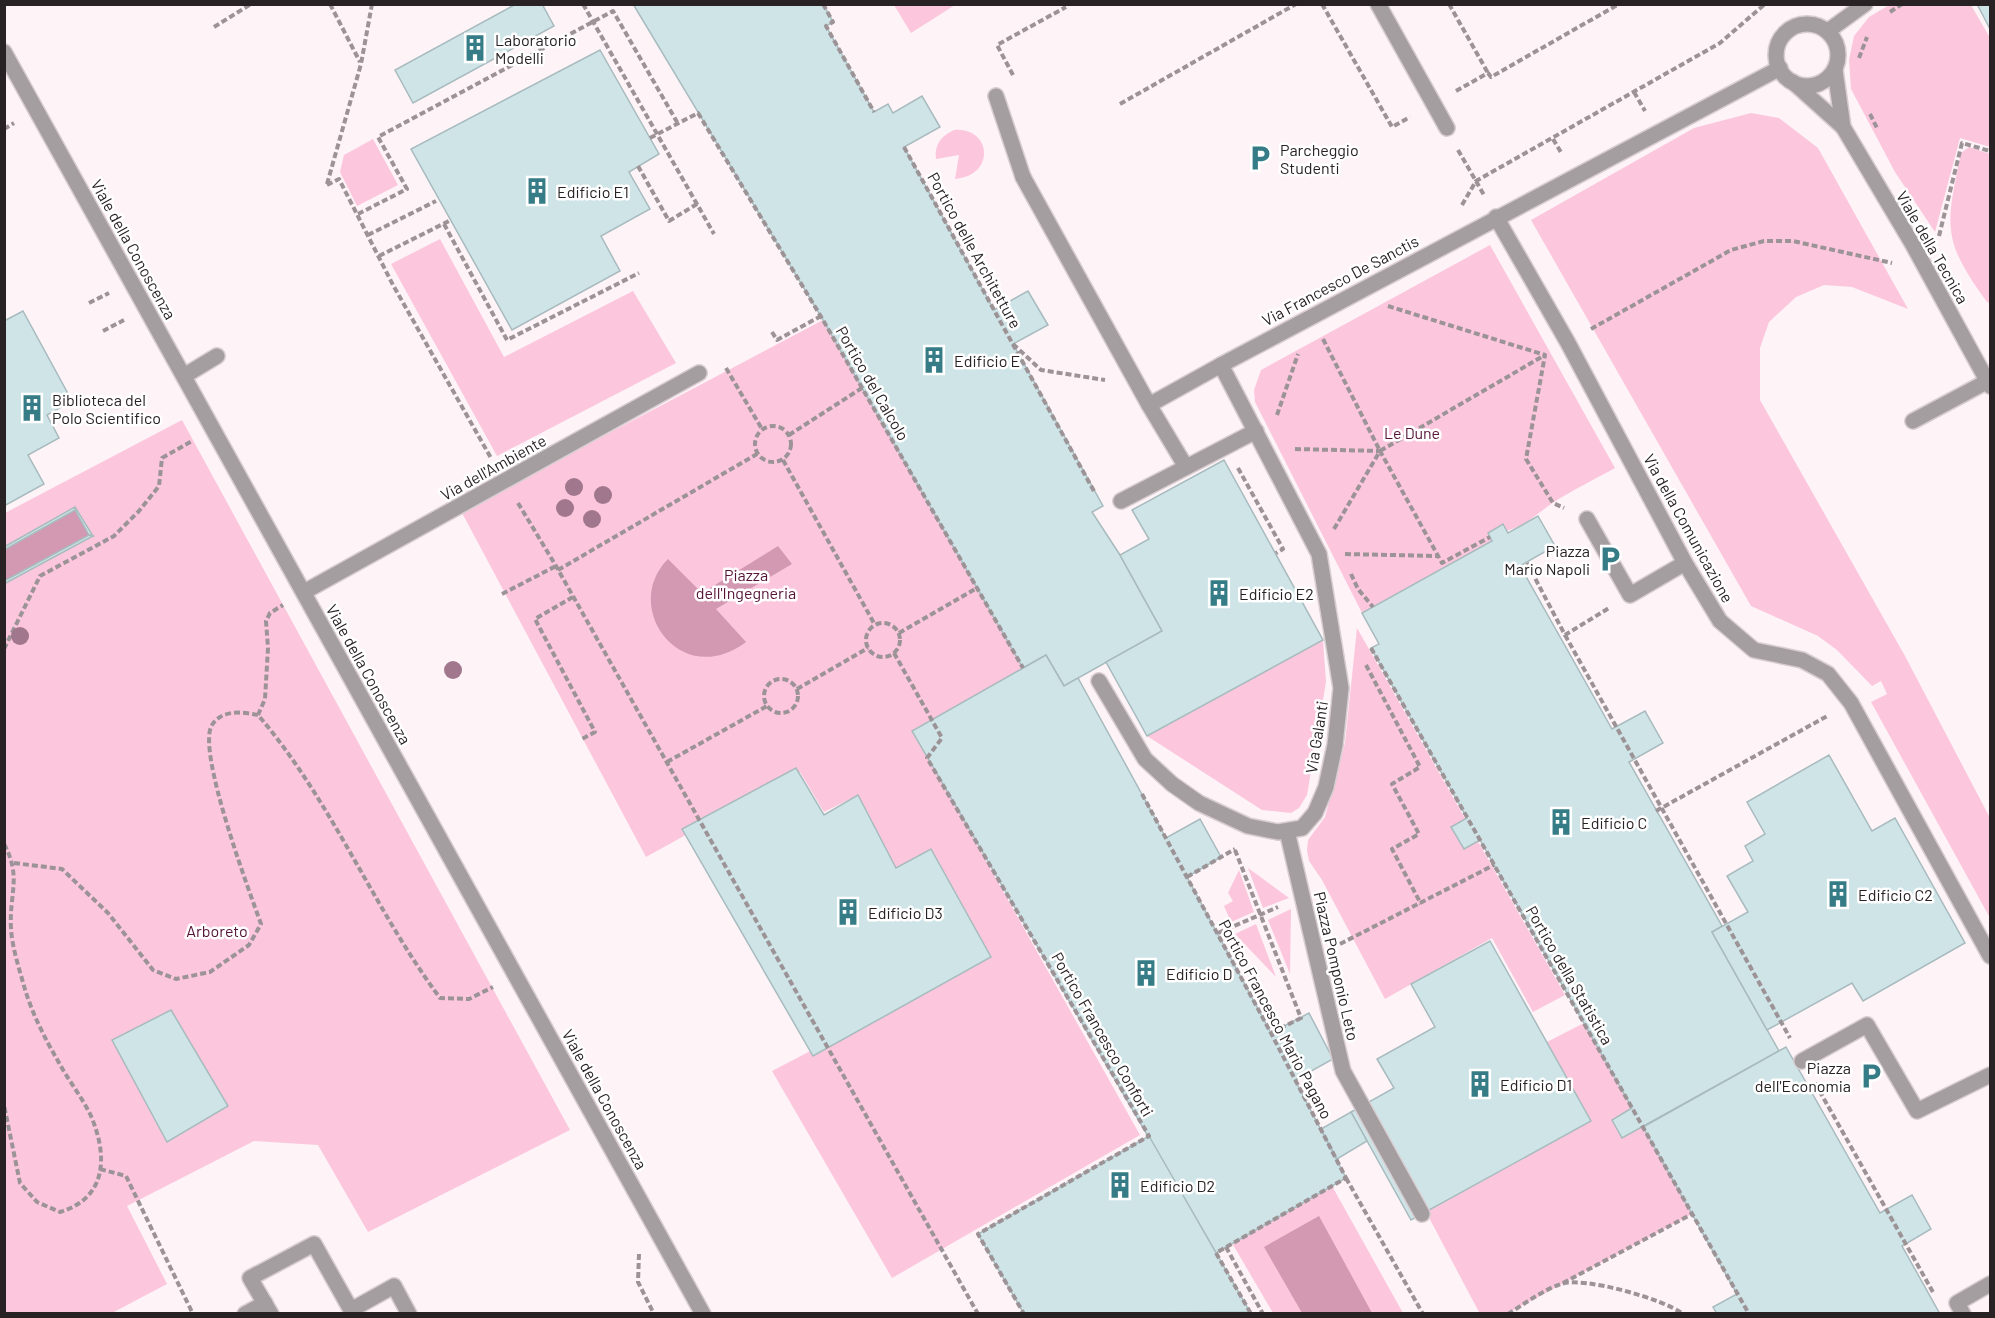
<svg xmlns="http://www.w3.org/2000/svg" width="1995" height="1318" viewBox="0 0 1995 1318" font-family="Barlow,sans-serif">
<rect width="100%" height="100%" fill="#fef3f7"/>
<!-- green -->
<g fill="#fcc7dd">
<path d="M1891 4 1971 5 1990 38V147L1960 138 1935 232 1895 172 1851 89 1849 60 1854 36 1869 17Z"/>
<path d="M894 5H955L911 33Z"/>
<path d="M1751 113 1779 118 1818 148 1908 309 1852 287 1824 285 1796 297 1769 322 1760 348V400L1905 656 1990 818V918L1871 702 1887 694 1881 681 1872 686 1837 650 1818 636 1751 606 1531 220 1694 128Z"/>
<path d="M954 130C992 127 996 176 955 179L959 155 936 159C934 145 941 136 954 130Z"/>
<path d="M373 139 398 185 357 206 340 172 344 155Z"/>
<path d="M1969 147 1990 154V303L1987 302C1941 239 1946 226 1961 153Z"/>
<path d="M440 239 504 357 633 291 676 363 497 456 391 264Z"/>
<path d="M1490 245 1615 468C1595 479 1573 490 1554 502 1529 519 1521 532 1488 533L1492 541 1362 613 1255 402 1254 390 1261 370Z"/>
<path d="M823 320 1023 668 913 731 1140 1135 892 1278 772 1071 991 957 931 849 896 868 858 795 824 812 800 772 646 857 461 511Z"/>
<path d="M182 420 570 1130 368 1232 318 1145 254 1141 127 1206 167 1284 112 1313 5 1314V513Z"/>
<path d="M1357 628 1565 995 1533 1012 1492 938 1385 999 1322 880 1309 861 1307 850 1308 840 1325 817 1345 743Z"/>
<path d="M1323 640 1326 682 1307 795 1299 808 1291 813 1262 810 1147 736Z"/>
<path d="M1248 868 1289 898 1263 908Z"/>
<path d="M1239 870 1254 912 1231 922 1224 906 1233 901 1228 893Z"/>
<path d="M1291 909 1290 974 1268 920Z"/>
<path d="M1256 924 1276 977 1235 934Z"/>
<path d="M1584 1023 1692 1214 1508 1313 1480 1314 1426 1212 1590 1121 1547 1042Z"/>
<path d="M1332 1186 1403 1313H1273L1232 1243Z"/>
</g>
<!-- water -->
<g fill="#d399b2">
<path d="M75 510 89 535 5 581V550Z"/>
<path d="M778 546 792 564 716 609 746 642C681 691 620 607 668 559L702 593Z"/>
<path d="M1319 1216 1372 1313H1302L1264 1247Z"/>
</g>
<!-- building -->
<g fill="#cfe4e7" stroke="#a7bbbe" stroke-width="1.5">
<path d="M516 4H542L554 26 413 103 395 70Z"/>
<path d="M633 4H823L833 22 826 26 874 112 888 104 893 113 922 96 940 127 904 147 994 310 1028 291 1048 325 1013 344 1103 506 1092 512 1120 555 1162 631 1064 686 1046 655 1023 668 823 320Z"/>
<path d="M1977 4H1990V29Z"/>
<path d="M600 50 659 154 629 172 650 209 601 236 620 271 512 330 411 149Z"/>
<path d="M23 311 72 401 47 415 59 438 28 455 44 484 4 506V321Z"/>
<path d="M1224 460 1323 640 1147 736 1106 662 1162 631 1120 555 1149 539 1132 510Z"/>
<path d="M75 507 93 536 89 535 75 510 4 550V547Z"/>
<path d="M1538 516 1555 546 1520 566 1612 729 1645 711 1663 743 1629 762 1722 926 1712 932 1779 1051 1622 1138 1612 1120 1632 1108 1480 840 1464 849 1451 827 1467 818 1371 648 1379 644 1362 613 1492 541 1488 533 1503 524 1508 533Z"/>
<path d="M89 535 93 536 4 584V581Z"/>
<path d="M1046 655 1064 686 1078 678 1166 838 1200 819 1221 857 1187 877 1271 1033 1309 1013 1333 1059 1295 1080 1346 1178 1216 1253 912 731Z"/>
<path d="M1829 755 1872 831 1895 818 1965 943 1863 1001 1852 983 1767 1030 1712 932 1748 912 1727 876 1753 861 1745 846 1765 834 1747 802Z"/>
<path d="M796 768 824 815 858 795 896 868 931 849 991 957 813 1056 682 829Z"/>
<path d="M1490 941 1591 1121 1411 1220 1351 1112 1394 1088 1377 1059 1435 1027 1411 984Z"/>
<path d="M171 1010 228 1106 167 1142 112 1040Z"/>
<path d="M1786 1047 1880 1213 1912 1195 1931 1229 1902 1246 1940 1314H1717L1713 1307 1737 1294 1643 1127Z"/>
<path d="M1351 1112 1367 1141 1337 1159 1321 1129Z"/>
<path d="M1149 1136 1250 1312 1024 1314 978 1234Z"/>
</g>
<g fill="none" stroke-linecap="round" stroke-linejoin="round">
<defs>
<g id="lane">
<path d="M1023 177 1149 405 1221 365"/>
<path d="M184 376 217 356"/>
<path d="M1149 405 1186 467"/>
<path d="M1913 421 1988 381"/>
<path d="M1121 501 1256 431"/>
<path d="M1587 519 1630 595 1685 563"/>
<path d="M245 1314 265 1303"/>
<path d="M271 1314 250 1278 314 1244 351 1310 394 1286 409 1314"/>
</g>
<g id="street">
<path d="M1378 4 1447 128"/>
<circle cx="1807" cy="55" r="31"/>
<path d="M1828 31 1865 4"/>
<path d="M4 52 703 1314"/>
<path d="M1793 82 1843 127 1835 70"/>
<path d="M996 96 1023 177"/>
<path d="M1843 127 1913 245 1990 386"/>
<path d="M1496 217 1568 343 1685 563 1720 621 1754 650 1802 660 1828 674 1851 703 1990 956"/>
<path d="M304 592 699 373"/>
<path d="M1099 681 1145 759 1172 784 1199 803 1248 826 1278 832 1302 828 1315 813 1326 787 1335 745 1341 688 1319 554 1221 365 1780 68"/>
<path d="M1287 831 1343 1071 1422 1214"/>
<path d="M1802 1061 1867 1025 1917 1111 1990 1075"/>
<path d="M1963 1314 1957 1303 1990 1284"/>
</g>
</defs>
<!-- lane casing -->
<use href="#lane" stroke="#d8cdd1" stroke-width="18"/>
<!-- street casing -->
<use href="#street" stroke="#d8cdd1" stroke-width="18"/>
<!-- path -->
<g stroke="#9c9397" stroke-width="4" stroke-dasharray="6 3" stroke-linecap="butt">
<path d="M330 4 360 62"/>
<path d="M583 4 714 234"/>
<path d="M823 4 833 22 826 26 874 112"/>
<path d="M1322 4 1392 127 1410 117"/>
<path d="M1449 4 1488 73"/>
<path d="M1890 12 1902 4"/>
<path d="M214 27 251 4"/>
<path d="M1859 58 1867 37"/>
<path d="M1013 75 997 45 1066 7"/>
<path d="M1456 91 1488 73 1491 77 1619 4"/>
<path d="M1634 92 1645 111"/>
<path d="M1120 104 1296 4"/>
<path d="M1870 114 1877 128"/>
<path d="M4 129 14 123"/>
<path d="M650 138 698 113 823 320 1023 668"/>
<path d="M1553 139 1562 154"/>
<path d="M904 147 1095 493"/>
<path d="M1458 150 1484 195"/>
<path d="M638 166 669 221 697 204"/>
<path d="M327 184 361 64 372 4"/>
<path d="M327 185 339 179 393 285 491 458"/>
<path d="M1462 205 1476 181 1720 43 1765 4"/>
<path d="M358 214 407 189 378 137 613 11 677 122"/>
<path d="M444 224 507 340 639 273"/>
<path d="M368 235 436 201"/>
<path d="M1939 236 1962 143 1990 151"/>
<path d="M379 256 451 220"/>
<path d="M89 303 109 293"/>
<path d="M1388 306 1545 355 1526 459 1553 503 1564 508"/>
<path d="M1591 329 1731 250 1764 241H1793L1892 263"/>
<path d="M103 331 124 320"/>
<path d="M772 332 777 340 821 316"/>
<path d="M1323 339 1380 451 1545 355"/>
<path d="M1013 344 1041 370 1105 380"/>
<path d="M726 368 762 429"/>
<path d="M1277 415 1298 354"/>
<circle cx="773" cy="444" r="18"/>
<path d="M789 435 862 388"/>
<path d="M1295 449 1380 451"/>
<path d="M783 460 875 625"/>
<path d="M1238 468 1283 549 1276 553"/>
<path d="M518 503 556 566 978 1314"/>
<path d="M1334 529 1380 451 1442 563 1490 537"/>
<path d="M1345 554 1437 556"/>
<path d="M1527 563 1565 635 1609 608"/>
<path d="M558 570 757 454"/>
<path d="M1351 574 1358 589 1373 607"/>
<path d="M502 594 556 566"/>
<path d="M573 597 535 619 595 732 580 740"/>
<circle cx="883" cy="640" r="17"/>
<path d="M899 633 977 588"/>
<path d="M1565 635 1790 1038"/>
<path d="M1371 648 1749 1314"/>
<path d="M4 649 40 576 114 536 139 511 159 486 162 458 192 441"/>
<path d="M894 653 942 738 927 758 1149 1136 978 1234 1024 1314"/>
<path d="M1366 665 1420 767 1392 784 1419 834 1392 849 1421 904"/>
<circle cx="781" cy="696" r="17"/>
<path d="M797 689 868 648"/>
<path d="M258 715 265 699 268 648 266 621 270 613 283 605"/>
<path d="M667 762 767 706"/>
<path d="M1142 794 1271 1033 1346 1178 1216 1253 1250 1312 1247 1314"/>
<path d="M1656 811 1829 715"/>
<path d="M4 844C22 877 9 894 11 928 12 947 19 968 24 986 31 1011 45 1039 58 1061 68 1080 82 1097 91 1116 108 1156 107 1198 60 1212L37 1202 20 1183 4 1105"/>
<path d="M1235 850 1301 1018 1271 1033"/>
<path d="M14 863 62 869 108 913 153 970 176 979 210 972 249 945 261 924C250 893 196 750 212 725 222 709 243 712 258 715 332 801 373 908 440 998L469 999 493 987"/>
<path d="M1187 877 1235 849"/>
<path d="M1218 933 1278 907"/>
<path d="M1340 944 1494 865"/>
<path d="M1815 1083 1934 1294"/>
<path d="M100 1169 126 1176 193 1314"/>
<path d="M1346 1178 1423 1314"/>
<path d="M1226 1247 1263 1314"/>
<path d="M639 1254 638 1282 654 1314"/>
<path d="M1563 1283 1692 1214"/>
<path d="M1508 1314C1524 1304 1543 1290 1561 1284 1583 1276 1664 1299 1683 1314"/>
</g>
<!-- lane -->
<use href="#lane" stroke="#a59ea1" stroke-width="15"/>
<!-- street -->
<use href="#street" stroke="#a59ea1" stroke-width="15"/>
</g>
<!-- trees -->
<g fill="#a1778d">
<circle cx="574" cy="487" r="9"/>
<circle cx="603" cy="495" r="9"/>
<circle cx="565" cy="508" r="9"/>
<circle cx="592" cy="519" r="9"/>
<circle cx="20" cy="636" r="9"/>
<circle cx="453" cy="670" r="9"/>
</g>
<!-- icons -->
<defs>
<symbol id="building-bare" viewBox="-9 -9 18 18"><path d="M-4-6H4V6H1V3H-1V6H-4ZM-2.5-4.3h1.7v1.8h-1.7ZM.8-4.3h1.7v1.8H.8ZM-2.5-1h1.7V.8h-1.7ZM.8-1h1.7V.8H.8Z" fill="#357c86" stroke="#fff" stroke-width="2.5" paint-order="stroke"/></symbol>
<symbol id="parking-bare" viewBox="-9 -9 18 18"><path d="M-3.5-5.5H1a3.5 3.5 0 0 1 0 7H-1V5.5H-3.5ZM-1-3.4V-.6H.8a1.4 1.4 0 0 0 0-2.8Z" fill="#357c86" stroke="#fff" stroke-width="2.5" paint-order="stroke"/></symbol>
</defs>
<g fill-rule="evenodd">
<use href="#building-bare" x="456" y="29" width="38" height="38"/>
<use href="#parking-bare" x="1241" y="139" width="38" height="38"/>
<use href="#building-bare" x="518" y="172" width="38" height="38"/>
<use href="#building-bare" x="915" y="341" width="38" height="38"/>
<use href="#building-bare" x="13" y="389" width="38" height="38"/>
<use href="#parking-bare" x="1591" y="540" width="38" height="38"/>
<use href="#building-bare" x="1200" y="574" width="38" height="38"/>
<use href="#building-bare" x="1542" y="803" width="38" height="38"/>
<use href="#building-bare" x="1819" y="875" width="38" height="38"/>
<use href="#building-bare" x="829" y="893" width="38" height="38"/>
<use href="#building-bare" x="1127" y="954" width="38" height="38"/>
<use href="#parking-bare" x="1852" y="1057" width="38" height="38"/>
<use href="#building-bare" x="1461" y="1065" width="38" height="38"/>
<use href="#building-bare" x="1101" y="1166" width="38" height="38"/>
</g>
<g text-anchor="middle" dominant-baseline="central" stroke-width="5" stroke-linejoin="round" paint-order="stroke">
<!-- poi labels -->
<g font-size="16" fill="#292225" stroke="#fff" text-anchor="start">
<text x="495" y="39">Laboratorio<tspan x="495" dy="18">Modelli</tspan></text>
<text x="1280" y="149">Parcheggio<tspan x="1280" dy="18">Studenti</tspan></text>
<text x="557" y="191">Edificio E1</text>
<text x="954" y="360">Edificio E</text>
<text x="52" y="399">Biblioteca del<tspan x="52" dy="18">Polo Scientifico</tspan></text>
<text x="1590" y="550" text-anchor="end">Piazza<tspan x="1590" dy="18">Mario Napoli</tspan></text>
<text x="1239" y="593">Edificio E2</text>
<text x="1581" y="822">Edificio C</text>
<text x="1858" y="894">Edificio C2</text>
<text x="868" y="912">Edificio D3</text>
<text x="1166" y="973">Edificio D</text>
<text x="1851" y="1067" text-anchor="end">Piazza<tspan x="1851" dy="18">dell'Economia</tspan></text>
<text x="1500" y="1084">Edificio D1</text>
<text x="1140" y="1185">Edificio D2</text>
</g>
<!-- street labels -->
<g font-size="16" fill="#292225" stroke="#fff">
<text transform="translate(1933 247) rotate(60)">Viale della Tecnica</text>
<text transform="translate(134 249) rotate(61)">Viale della Conoscenza</text>
<text transform="translate(975 250) rotate(61)">Portico delle Architetture</text>
<text transform="translate(1340 280) rotate(-28)">Via Francesco De Sanctis</text>
<text transform="translate(873 383) rotate(60)">Portico del Calcolo</text>
<text transform="translate(493 467) rotate(-29)">Via dell'Ambiente</text>
<text transform="translate(1689 528) rotate(61)">Via della Comunicazione</text>
<text transform="translate(369 674) rotate(61)">Viale della Conoscenza</text>
<text transform="translate(1316 737) rotate(-81)">Via Galanti</text>
<text transform="translate(1337 966) rotate(77)">Piazza Pomponio Leto</text>
<text transform="translate(1570 975) rotate(60)">Portico della Statistica</text>
<text transform="translate(1276 1019) rotate(62)">Portico Francesco Mario Pagano</text>
<text transform="translate(1103 1034) rotate(60)">Portico Francesco Conforti</text>
<text transform="translate(605 1099) rotate(61)">Viale della Conoscenza</text>
</g>
<!-- park labels -->
<g font-size="16" fill="#551236" stroke="#fff">
<text x="1412" y="432">Le Dune</text>
<text x="746" y="574">Piazza<tspan x="746" dy="18">dell'Ingegneria</tspan></text>
<text x="217" y="930">Arboreto</text>
</g>
</g>
<!-- border -->
<rect width="1995" height="1318" fill="none" stroke="#292225" stroke-width="12"/>
</svg>
